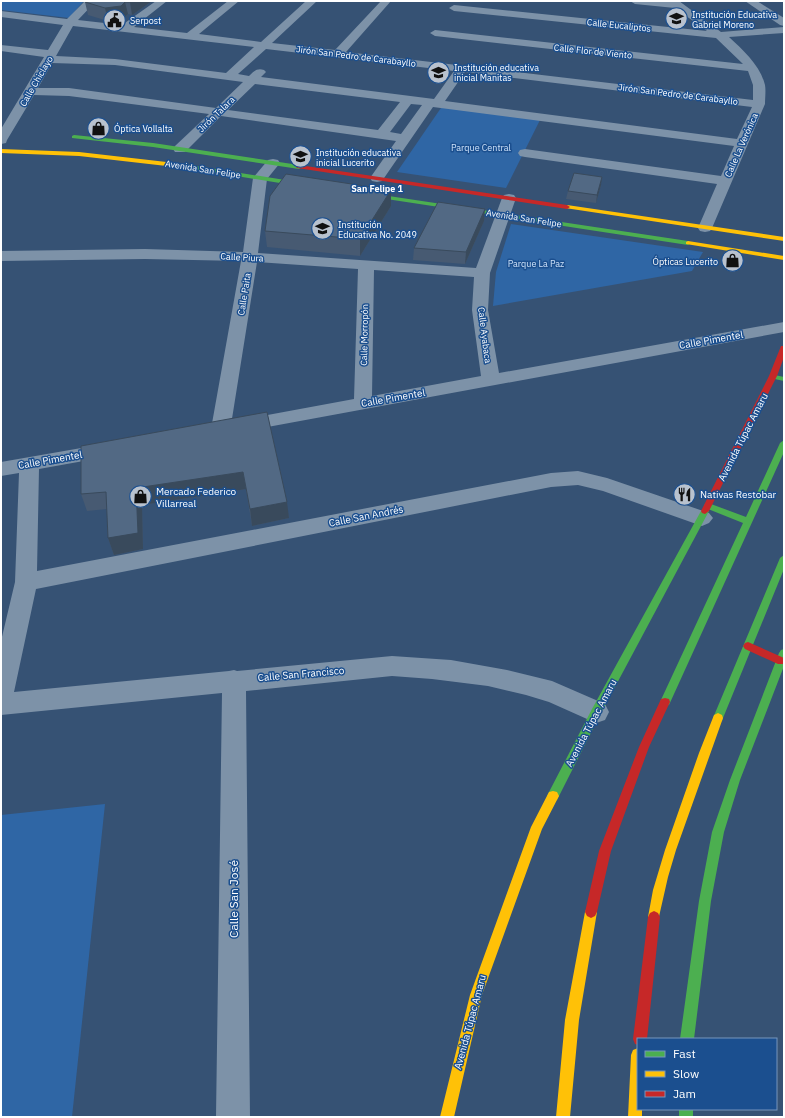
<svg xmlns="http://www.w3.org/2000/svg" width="785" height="1118" viewBox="0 0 785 1118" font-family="'IBM Plex Sans',sans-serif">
<rect width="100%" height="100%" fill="#365274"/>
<!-- green -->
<g fill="#2f66a5">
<path d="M1 1H84L69 18 1 10Z"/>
<path d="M443 105 541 118 506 188 397 172Z"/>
<path d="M511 224 703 252 692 271 493 306 496 272Z"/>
<path d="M105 804 72 1117H1V815Z"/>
</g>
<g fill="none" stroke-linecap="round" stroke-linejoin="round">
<!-- street -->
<g fill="#7d92a8" fill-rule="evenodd">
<path d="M85 1H96L78 20 122 25 156 1H167L134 27 187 33 228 1H239L199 34 261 42 306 1H317L272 43 335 50 381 1H391L346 52 753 100V85L748 71 435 36 430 33 435 30 743 64 716 38 454 11 449 8 454 5 707 31 675 8 635 4 630 1H679L721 32 784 27V33L729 37C743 50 760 65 765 85 766 91 765 98 765 104L712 228 710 231 705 232 700 231 698 228 717 184 525 157 520 156 518 153 520 150 525 149 721 176 734 146 433 107 382 181 377 182 372 181 370 178 396 141 221 116 185 152H175L173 149 175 146 209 114 69 96 34 95 7 140 6 143 1 144V129L44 57 1 51V45L48 50 63 25 1 17V11L67 19ZM73 26 254 47 226 73 115 59 56 56ZM266 49 454 71 434 99 261 77 266 72 264 70C257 68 254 71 249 76L238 74ZM52 63 115 65 243 82 216 108 69 88H38ZM465 72 752 107 737 139 445 101ZM255 84 400 102 378 130 228 110ZM411 104 422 105 401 134 390 132Z"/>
<path d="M745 1H757L784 18V26L780 25Z"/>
<path d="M273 159 278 160 280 163 267 179 258 253 476 268 502 198 504 195 509 194 514 195 516 198 490 273 488 310 499 373 784 322V332L240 432 233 430 231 427 228 433 221 435 214 433 211 429 241 261 145 259 1 261V251L145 249 243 252 253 178 268 160ZM257 262 358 269 354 399 240 420 233 422 231 425ZM374 270 474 277 472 310 481 376 372 396Z"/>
<path d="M110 443 117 445 120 450 117 455 39 469 37 571 551 473 578 471 607 478 709 513 713 518 709 523 702 526 603 491 578 485 551 487 36 589 14 692 229 671 234 670 237 671 392 656 451 660 507 670 552 681 605 704 609 712 605 720 596 723 549 702 526 695 488 686 432 679 392 676 246 691 250 1117H216L222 693 1 715V641L15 582 19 473 1 476V462Z"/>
</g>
<!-- fast -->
<g fill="#4caf50" fill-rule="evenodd">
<path d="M74 135 153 143 299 165 302 167 299 169 153 147 72 138V136Z"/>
<path d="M184 164 310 184 313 186 310 188 182 167V165Z"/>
<path d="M362 192 688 241 691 243 688 245 360 195 359 194Z"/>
<path d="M770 374 784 377V381L770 378Z"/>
<path d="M784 440V452L669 705 665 706 661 705 660 702 743 523 708 509 709 511 600 715 557 800 553 801 549 800 547 796 549 792 592 709 701 511 705 508 704 506 705 504H711L746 517 780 443Z"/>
<path d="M784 555V569L723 718 722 721 718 723 714 721 713 718 780 558Z"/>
<path d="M784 649V666L740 780 724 832 711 901 694 1039H680L699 901 712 832 730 780 779 653 781 650Z"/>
<rect x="679" y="1109" width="14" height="8"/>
</g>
<!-- slow -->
<g fill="#ffc107" fill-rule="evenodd">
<path d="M1 149 79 152 184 164 187 166 184 168 79 156 1 153Z"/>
<path d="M567 205 784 237V241L565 208 564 207Z"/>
<path d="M688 241 784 256V260L686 244V242Z"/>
<path d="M718 713 722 715 723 718 676 850 668 877 658 921 654 923 650 921 648 917 653 890 665 850 699 753 714 715Z"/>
<path d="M553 791 557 792 559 796 542 829 482 995 454 1117H440L470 995 531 827 549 792Z"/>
<path d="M591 906 595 908 597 912 579 1020 570 1117H556L565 1020 585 912 587 908Z"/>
<path d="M638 1048V1109H642V1117H628L631 1055 633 1050Z"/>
</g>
<!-- jam -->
<g fill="#c62828" fill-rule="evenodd">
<path d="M299 165 567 205 570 207 567 209 297 168 296 167Z"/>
<path d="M781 346H784V357L777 376 709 511 705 514 702 513 701 511 769 376Z"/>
<path d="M748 642 784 658V664H778L745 649 743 646 745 643Z"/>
<path d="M665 698 669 699 670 702 649 747 611 851 597 912 595 916 591 918 587 916 585 912 599 851 639 747 661 699Z"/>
<path d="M654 911 658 913 660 917 647 1039H638V1045L635 1044 633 1039 648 917 650 913Z"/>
</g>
</g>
<!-- wall -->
<g fill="#475a72">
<path d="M86 1H152L132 15 128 14 123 19 108 21 88 15 85 2Z"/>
<path d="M601 185 596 203 566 199 568 191Z"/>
<path d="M391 190V206L360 256 267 247 265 231Z"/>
<path d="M484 221 465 264 413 260 414 248Z"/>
<path d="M267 412 289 518 252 526 246 489 142 505 143 549 114 555 108 538 107 509 87 511 81 494Z"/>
</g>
<!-- shaded-wall -->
<g fill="#394a5c">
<path d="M132 1H152L132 15 130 2Z"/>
<path d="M125 2 128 14 123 19 108 21 105 8Z"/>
<path d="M602 177 601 185 596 203 597 195Z"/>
<path d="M391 190V206L360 256V239Z"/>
<path d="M485 209 484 221 465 264 466 252Z"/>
<path d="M243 472 246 489 142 505 143 549 114 555 108 538 136 488Z"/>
<path d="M287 502 289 518 252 526 250 509Z"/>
</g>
<!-- building -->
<g fill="#526984" stroke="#394a5c">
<path d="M86 1H132L130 2H125L121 6 105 8 85 2Z"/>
<path d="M574 173 602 177 597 195 568 191Z"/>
<path d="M286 174 391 190 360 239 265 231 270 196Z"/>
<path d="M438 202 485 209 466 252 414 248Z"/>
<path d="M267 412 287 502 250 509 243 472 136 488 138 533 108 538 106 492 81 494V446Z"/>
</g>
<!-- icons -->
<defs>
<symbol id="school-disc" viewBox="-11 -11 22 22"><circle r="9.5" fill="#b9c2ce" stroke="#1b4f8f"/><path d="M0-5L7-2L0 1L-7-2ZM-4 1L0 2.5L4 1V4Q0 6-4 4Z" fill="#111"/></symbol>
<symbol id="civic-disc" viewBox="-11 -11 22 22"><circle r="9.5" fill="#b9c2ce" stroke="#1b4f8f"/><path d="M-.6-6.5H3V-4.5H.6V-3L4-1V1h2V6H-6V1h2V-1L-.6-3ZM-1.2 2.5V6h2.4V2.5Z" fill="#111"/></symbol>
<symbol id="shop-disc" viewBox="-11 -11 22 22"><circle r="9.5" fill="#b9c2ce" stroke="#1b4f8f"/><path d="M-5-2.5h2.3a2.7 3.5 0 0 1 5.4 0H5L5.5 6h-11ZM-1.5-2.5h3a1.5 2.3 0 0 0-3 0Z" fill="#111"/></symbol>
<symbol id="restaurant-disc" viewBox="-11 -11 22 22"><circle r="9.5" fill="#b9c2ce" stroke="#1b4f8f"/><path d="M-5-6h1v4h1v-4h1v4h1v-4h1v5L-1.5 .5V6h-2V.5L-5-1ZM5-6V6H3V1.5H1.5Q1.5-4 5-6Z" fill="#111"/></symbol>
</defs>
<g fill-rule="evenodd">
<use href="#school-disc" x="664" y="6" width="25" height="25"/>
<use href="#civic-disc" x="102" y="8" width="25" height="25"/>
<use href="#school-disc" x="426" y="60" width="25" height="25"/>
<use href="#shop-disc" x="86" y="116" width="25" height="25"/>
<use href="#school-disc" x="288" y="144" width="25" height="25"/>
<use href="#school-disc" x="310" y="216" width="25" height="25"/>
<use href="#shop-disc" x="720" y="248" width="25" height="25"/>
<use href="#restaurant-disc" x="672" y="482" width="25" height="25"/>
<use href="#shop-disc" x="128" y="484" width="25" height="25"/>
</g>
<g text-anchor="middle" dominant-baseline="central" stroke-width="3" stroke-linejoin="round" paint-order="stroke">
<!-- far-poi labels -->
<g font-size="9" fill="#fff" stroke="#1b4f8f" text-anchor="start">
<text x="692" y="14">Institución Educativa<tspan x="692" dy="10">Gabriel Moreno</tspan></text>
<text x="130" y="20">Serpost</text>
<text x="454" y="67">Institución educativa<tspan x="454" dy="10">inicial Manitas</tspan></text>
<text x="114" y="128">Óptica Vollalta</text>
<text x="316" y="152">Institución educativa<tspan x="316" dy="10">inicial Lucerito</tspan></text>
<text x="338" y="224">Institución<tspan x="338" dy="10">Educativa No. 2049</tspan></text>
<text x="718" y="261" text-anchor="end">Ópticas Lucerito</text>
</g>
<!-- far-street labels -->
<g font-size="9" fill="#fff" stroke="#1b4f8f">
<text transform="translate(619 25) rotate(6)">Calle Eucaliptos</text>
<text transform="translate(593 51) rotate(6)">Calle Flor de Viento</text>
<text transform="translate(356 56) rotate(7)">Jirón San Pedro de Carabayllo</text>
<text transform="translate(36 81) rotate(-60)">Calle Chiclayo</text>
<text transform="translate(678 94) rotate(7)">Jirón San Pedro de Carabayllo</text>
<text transform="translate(216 114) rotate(-44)">Jirón Talara</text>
<text transform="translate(741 145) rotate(-66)">Calle La Verónica</text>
<text transform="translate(203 169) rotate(9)">Avenida San Felipe</text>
<text transform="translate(524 218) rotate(9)">Avenida San Felipe</text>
<text transform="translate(242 257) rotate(3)">Calle Piura</text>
<text transform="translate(244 294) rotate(-81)">Calle Paita</text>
<text transform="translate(364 335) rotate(-89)">Calle Morropón</text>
<text transform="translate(485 335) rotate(83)">Calle Ayabaca</text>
</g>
<!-- far-park labels -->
<g font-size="9" fill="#cfe3fa" stroke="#1b4f8f">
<text x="481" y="147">Parque Central</text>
<text x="536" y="263">Parque La Paz</text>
</g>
<!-- far-neighbourhood labels -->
<g font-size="9" font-weight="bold" fill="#fff" stroke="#1b4f8f">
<text x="377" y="188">San Felipe 1</text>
</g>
<!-- street labels -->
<g font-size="10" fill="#fff" stroke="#1b4f8f">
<text transform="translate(711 340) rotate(-10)">Calle Pimentel</text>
<text transform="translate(393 398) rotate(-10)">Calle Pimentel</text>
<text transform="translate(743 437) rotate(-63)">Avenida Túpac Amaru</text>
<text transform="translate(50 460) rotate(-10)">Calle Pimentel</text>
<text transform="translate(366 516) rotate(-11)">Calle San Andrés</text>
<text transform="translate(301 674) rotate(-5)">Calle San Francisco</text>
<text transform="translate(591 723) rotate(-62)">Avenida Túpac Amaru</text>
<text transform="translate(470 1022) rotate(-75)">Avenida Túpac Amaru</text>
</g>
<!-- poi labels -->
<g font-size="10" fill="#fff" stroke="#1b4f8f" text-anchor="start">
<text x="156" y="491">Mercado Federico<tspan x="156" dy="12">Villarreal</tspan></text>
<text x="700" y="494">Nativas Restobar</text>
</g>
<!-- near-street labels -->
<g font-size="12" fill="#fff" stroke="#1b4f8f">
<text transform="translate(233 899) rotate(-90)">Calle San José</text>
</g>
</g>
<!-- border -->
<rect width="785" height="1118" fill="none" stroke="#ffffff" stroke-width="4"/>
<!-- legend -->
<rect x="637" y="1038" width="140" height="72" fill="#1b4f8f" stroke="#7695bc"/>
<rect x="645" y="1051" width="20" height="6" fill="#4caf50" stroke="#7695bc"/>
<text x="673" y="1058" font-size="12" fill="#ffffff">Fast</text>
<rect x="645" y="1071" width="20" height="6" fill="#ffc107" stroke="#7695bc"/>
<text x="673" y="1078" font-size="12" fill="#ffffff">Slow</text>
<rect x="645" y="1091" width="20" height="6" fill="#c62828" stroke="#7695bc"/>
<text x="673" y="1098" font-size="12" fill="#ffffff">Jam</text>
</svg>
